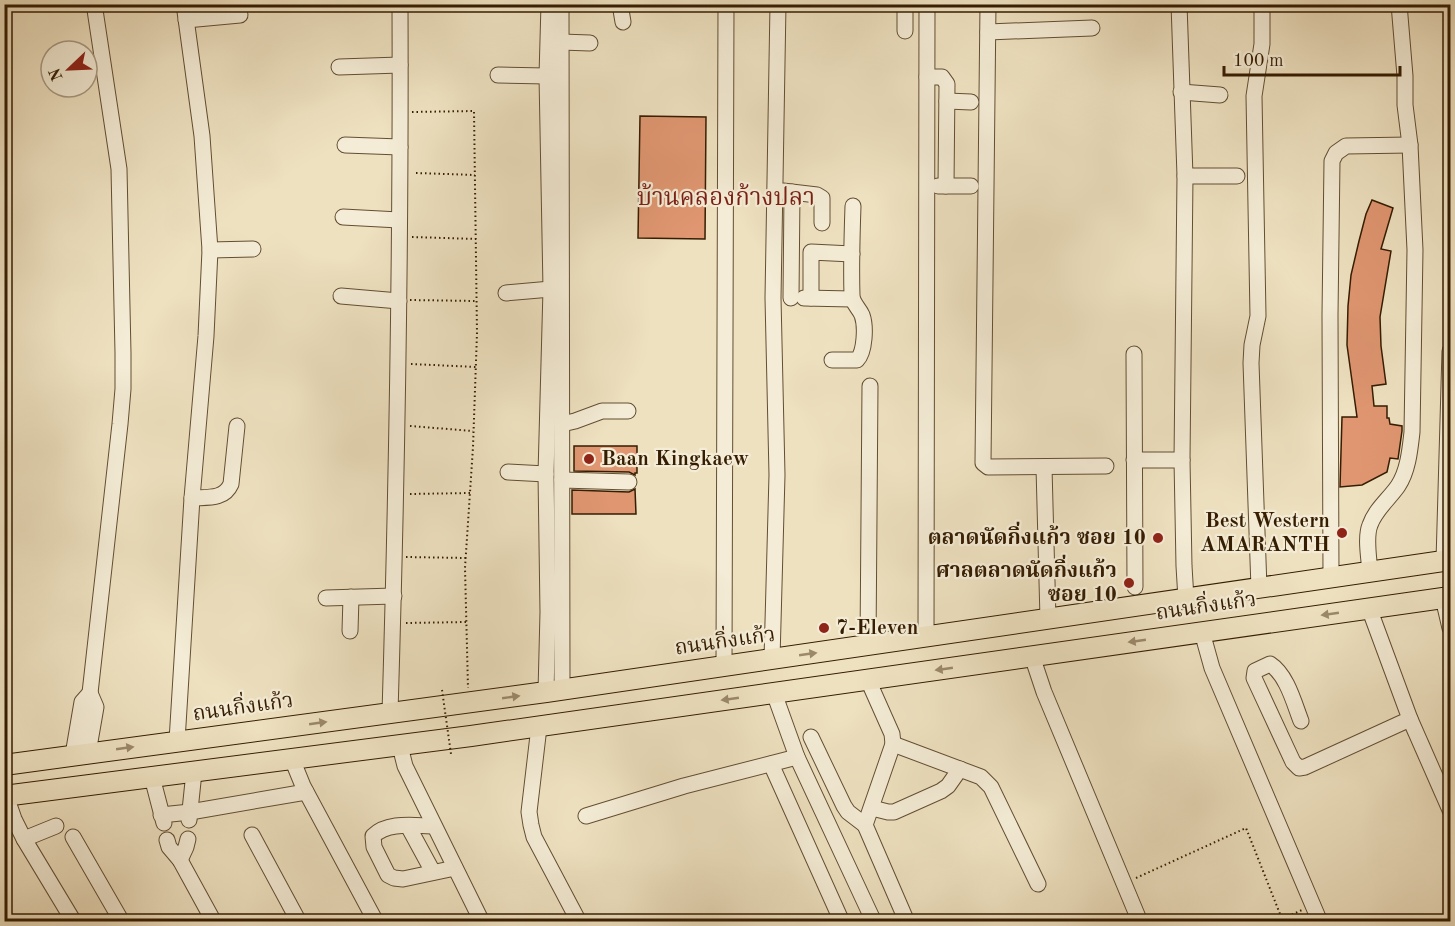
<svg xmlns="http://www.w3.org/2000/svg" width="1455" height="926" viewBox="0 0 1455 926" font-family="'Old Standard TT','Noto Serif Thai',serif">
<rect width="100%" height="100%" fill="#eee1c0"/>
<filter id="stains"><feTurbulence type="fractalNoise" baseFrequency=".00333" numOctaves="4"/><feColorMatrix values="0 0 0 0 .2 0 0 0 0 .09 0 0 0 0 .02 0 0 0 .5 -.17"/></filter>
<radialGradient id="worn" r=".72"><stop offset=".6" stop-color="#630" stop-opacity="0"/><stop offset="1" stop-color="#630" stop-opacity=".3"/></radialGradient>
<!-- building -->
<g fill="#df9671" stroke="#351d02" stroke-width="1.5">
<path d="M640 116 706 117 705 239 638 238Z"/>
<path d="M1372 200 1393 208 1381 249 1391 251 1380 317 1381 346 1386 384 1372 386 1374 406H1387V418H1389L1390 424 1402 426V431L1398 459 1390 458 1387 472 1362 485 1340 487 1342 417H1357L1347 345 1348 306 1351 275 1359 241 1366 214Z"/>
<path d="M574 446H637V473H635V475L629 472 574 471Z"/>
<path d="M635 489 636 514H572V490L629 492Z"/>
</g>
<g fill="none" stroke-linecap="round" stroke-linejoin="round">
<defs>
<g id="minor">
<path d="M561 4 562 689"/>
<path d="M620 4 623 22"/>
<path d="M905 4V31"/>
<path d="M988 4 983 463 988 467 1106 466"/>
<path d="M1179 4 1185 176 1182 460 1184 566 1186 599"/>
<path d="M186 20 240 15"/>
<path d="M988 32 1092 28"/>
<path d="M561 42 590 43"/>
<path d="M339 67 400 65"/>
<path d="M498 75 547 76"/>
<path d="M927 77H942L947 84 946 186"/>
<path d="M1181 92 1220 95"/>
<path d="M947 101 971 102"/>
<path d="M345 145 400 147"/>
<path d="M1185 176H1237"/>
<path d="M938 186H971"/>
<path d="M783 191 817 195 822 198V223"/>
<path d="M343 217 399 220"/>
<path d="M210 250 253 249"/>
<path d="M506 293 551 289"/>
<path d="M341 296 399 301"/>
<path d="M791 298 792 192"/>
<path d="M804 298 852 299"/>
<path d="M811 298V252L852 254"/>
<path d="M1134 354 1135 587"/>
<path d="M832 360H857C865 352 866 326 862 315 859 308 852 303 852 295 851 265 852 235 853 206"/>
<path d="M562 424 575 421 602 411H628"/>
<path d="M1134 460H1182"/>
<path d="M1044 467 1048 619"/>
<path d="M508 472 546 474"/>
<path d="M562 480 629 482"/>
<path d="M192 498C207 497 224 500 231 484L237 426"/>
<path d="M1444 561 1450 351"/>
<path d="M1370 572C1369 558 1365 537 1370 525 1375 510 1389 499 1398 486 1408 471 1410 450 1412 432L1415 250 1410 145 1405 105V76L1399 4"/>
<path d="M1331 577 1330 315 1332 161 1336 153 1346 146 1410 145"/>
<path d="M1259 588 1251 363 1252 345 1258 316 1254 96 1262 44V4"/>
<path d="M326 598 394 596"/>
<path d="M1443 598 1450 628"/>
<path d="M350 631 351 597"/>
<path d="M1202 632 1212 668 1320 922"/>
<path d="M926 637 927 4"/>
<path d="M868 645 870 386"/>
<path d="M1032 656 1044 692 1140 922"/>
<path d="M772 659 777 475 773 298 778 4"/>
<path d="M724 666 726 4"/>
<path d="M868 680 892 734 893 744 865 825 907 922"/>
<path d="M546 692 548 612 546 474 551 289 547 76 549 4"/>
<path d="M90 693 120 424 123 389V353L119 169 95 10"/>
<path d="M774 693 797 757 874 922"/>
<path d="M390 713C397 477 401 241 400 4"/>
<path d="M1410 719 1450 810"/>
<path d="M1301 721C1294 703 1287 675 1270 664L1255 671 1254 678 1293 762 1299 768 1305 767 1410 719 1369 608"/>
<path d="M539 727 529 812 531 825 534 837 579 922"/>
<path d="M811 737 844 806 848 812 865 825"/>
<path d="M177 741 192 498 206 336 210 250 202 136 184 4"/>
<path d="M893 744 981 777 991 787 1038 884"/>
<path d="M400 746 405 766 482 922"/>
<path d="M73 755 82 702 90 693 96 707 88 753"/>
<path d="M292 759 303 786 376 922"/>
<path d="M771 764 842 922"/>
<path d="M152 777 164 823"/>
<path d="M6 796 14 819 24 839 74 922"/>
<path d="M872 808 888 812H894L941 791 948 786 960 769"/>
<path d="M161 815 190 812 306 792"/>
<path d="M586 816 684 786 797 757"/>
<path d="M189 820 194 772"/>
<path d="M408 826 433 872"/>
<path d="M434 826C415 826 388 821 373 836L374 847 388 875 394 878 403 879 455 868"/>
<path d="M252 835 299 922"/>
<path d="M73 837 122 922"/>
<path d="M24 839 56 826"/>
<path d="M167 840 169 847 180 860 214 922"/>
<path d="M180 860 186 847 188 839"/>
</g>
<g id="major">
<path d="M4 765 546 692 1450 560"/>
<path d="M4 796 471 736 1450 597"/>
</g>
</defs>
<!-- minor casing -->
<use href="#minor" stroke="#634e32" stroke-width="17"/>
<!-- major casing -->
<use href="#major" stroke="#351d02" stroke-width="22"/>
<!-- path -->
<g stroke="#351d02" stroke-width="2" stroke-dasharray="1.5 3" stroke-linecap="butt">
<path d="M412 112 474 111 477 333 473 447 465 568 468 688"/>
<path d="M416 173 475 175"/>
<path d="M412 237 476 239"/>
<path d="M410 300 476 301"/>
<path d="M411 364 476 367"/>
<path d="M410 426 473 431"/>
<path d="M410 494 470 493"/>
<path d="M406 557 466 558"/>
<path d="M406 623 467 622"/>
<path d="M1136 878 1246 828 1282 919 1302 910"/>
</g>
<!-- minor -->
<use href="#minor" stroke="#f4ecd6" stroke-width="15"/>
<!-- major -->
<use href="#major" stroke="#eee1c0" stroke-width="20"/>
<!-- path-bridge -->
<path stroke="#351d02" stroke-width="2" stroke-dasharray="1.5 3" stroke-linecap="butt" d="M442 690 451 754"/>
</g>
<!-- one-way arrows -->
<defs><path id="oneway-solid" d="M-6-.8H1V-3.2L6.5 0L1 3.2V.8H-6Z" transform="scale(1.5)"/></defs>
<g fill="#9b896a">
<use href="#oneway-solid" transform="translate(1330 614) rotate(172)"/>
<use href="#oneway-solid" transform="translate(1137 641) rotate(172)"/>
<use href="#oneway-solid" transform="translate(808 654) rotate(-8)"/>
<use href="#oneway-solid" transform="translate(944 669) rotate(172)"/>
<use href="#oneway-solid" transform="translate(511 697) rotate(-8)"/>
<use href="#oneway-solid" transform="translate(730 699) rotate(172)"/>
<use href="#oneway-solid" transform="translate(318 723) rotate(-8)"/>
<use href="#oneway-solid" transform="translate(125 748) rotate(-8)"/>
</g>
<!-- markers -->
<g fill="#8f2418" stroke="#f4ecd6" stroke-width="2">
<circle cx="589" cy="459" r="6"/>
<circle cx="1342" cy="533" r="6"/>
<circle cx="1158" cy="538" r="6"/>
<circle cx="1129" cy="583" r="6"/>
<circle cx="824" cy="628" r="6"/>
</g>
<g text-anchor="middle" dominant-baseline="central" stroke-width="4.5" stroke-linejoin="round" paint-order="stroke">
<!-- poi labels -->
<g font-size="21" font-weight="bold" fill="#351d02" stroke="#f4ecd6" text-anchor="end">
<text x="601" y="459" text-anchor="start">Baan Kingkaew</text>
<text x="1330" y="521">Best Western<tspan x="1330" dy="24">AMARANTH</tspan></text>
<text x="1146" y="538">ตลาดนัดกิ่งแก้ว ซอย 10</text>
<text x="1117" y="571">ศาลตลาดนัดกิ่งแก้ว<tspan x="1117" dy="24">ซอย 10</tspan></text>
<text x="836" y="628" text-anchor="start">7-Eleven</text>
</g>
<!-- street labels -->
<g font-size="21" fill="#351d02" stroke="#f4ecd6">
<text transform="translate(1206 607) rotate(-8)">ถนนกิ่งแก้ว</text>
<text transform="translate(725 642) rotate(-8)">ถนนกิ่งแก้ว</text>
<text transform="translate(243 708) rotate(-8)">ถนนกิ่งแก้ว</text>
</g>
<!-- quarter labels -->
<g font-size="24" fill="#7a1f14" stroke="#f4ecd6">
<text x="726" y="199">บ้านคลองก้างปลา</text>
</g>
</g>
<!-- margin -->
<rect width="1455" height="926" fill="none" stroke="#eee1c0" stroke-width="24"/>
<rect x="6" y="6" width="1443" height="914" fill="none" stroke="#351d02" stroke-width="3"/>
<rect x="12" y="12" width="1431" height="902" fill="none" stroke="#351d02" stroke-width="1.5"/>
<!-- north arrow -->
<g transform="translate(69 69) rotate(247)"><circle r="28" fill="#f4ecd6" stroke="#a89981" stroke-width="1.5"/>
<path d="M0-4.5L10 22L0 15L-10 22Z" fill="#8f2418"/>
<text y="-9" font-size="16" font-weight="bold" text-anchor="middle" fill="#351d02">N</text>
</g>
<!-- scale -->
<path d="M1224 66v9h176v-9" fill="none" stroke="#351d02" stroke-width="3"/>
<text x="1233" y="66" font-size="18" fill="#351d02" stroke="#f4ecd6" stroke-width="4.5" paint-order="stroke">100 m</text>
<rect width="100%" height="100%" filter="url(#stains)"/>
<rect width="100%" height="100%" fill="url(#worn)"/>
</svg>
